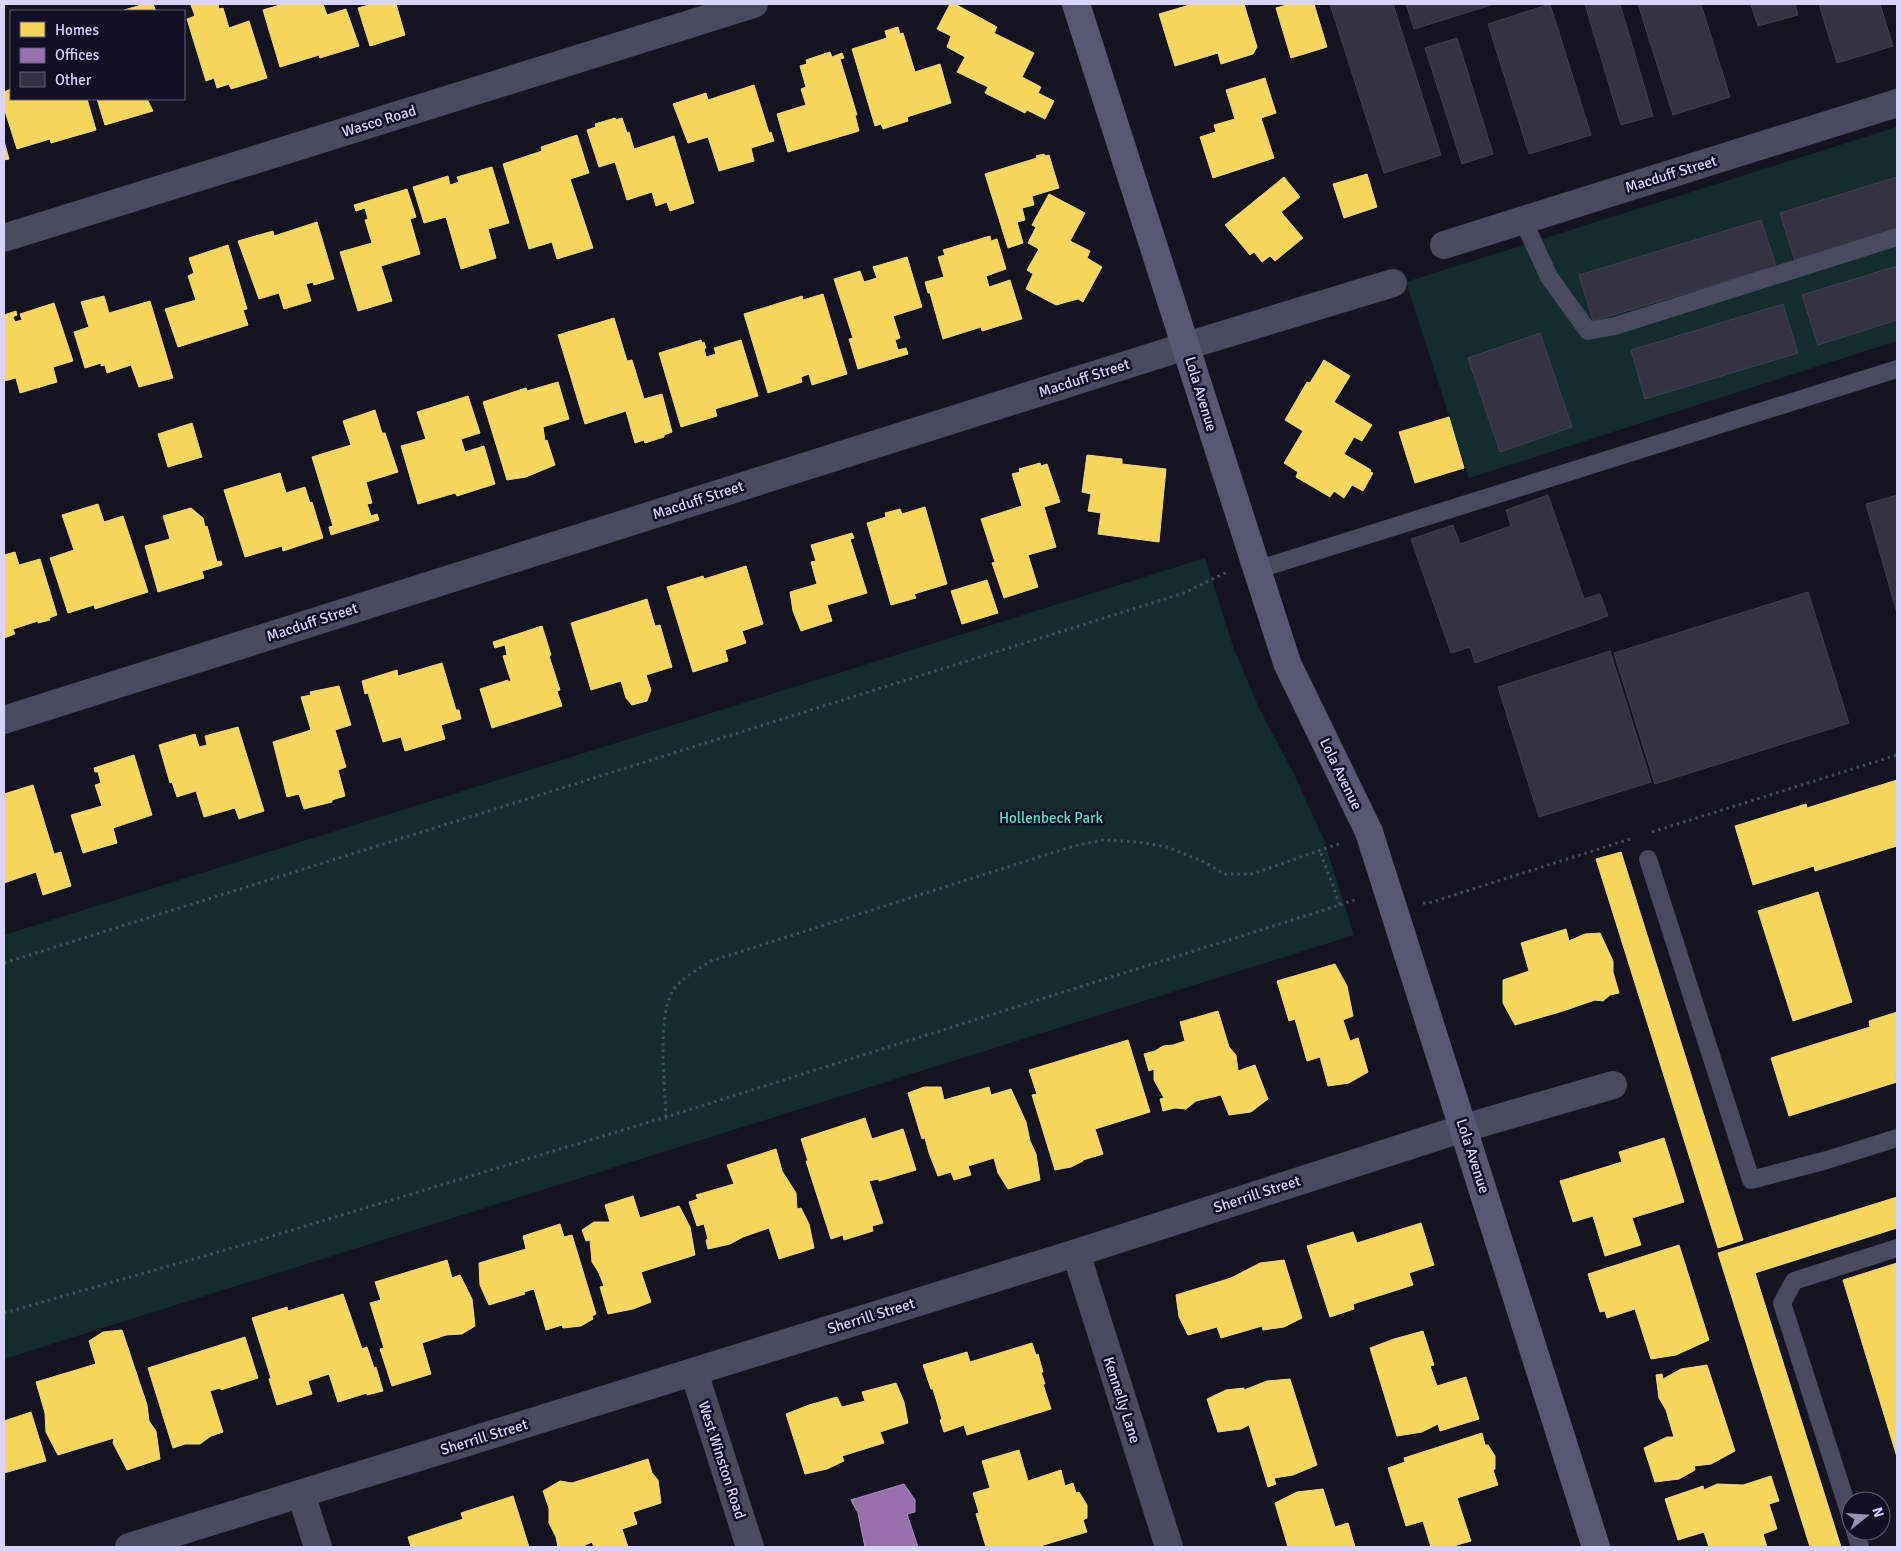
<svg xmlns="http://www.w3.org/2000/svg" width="1901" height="1551" viewBox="0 0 1901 1551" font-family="Signika,sans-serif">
<rect width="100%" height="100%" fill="#161421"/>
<!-- green -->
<g fill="#132c2d">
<path d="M1897 127V341L1469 478 1406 282Z"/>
<path d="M1205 558 1234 649 1259 708 1295 776 1323 838 1354 935 4 1359V935Z"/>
</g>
<!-- homes -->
<g fill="#f6d55c" stroke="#edd58d">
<path d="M145 4H153L156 11H125L124 10Z"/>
<path d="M196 4H218L219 9 223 8 229 28 249 21 267 78 231 89 229 84 217 88 214 78 206 81 187 19 195 16 191 5Z"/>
<path d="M283 4H323L327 15 346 9 359 46 320 58 319 55 280 67 263 10Z"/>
<path d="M372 4H396L405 35 370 46 358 8Z"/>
<path d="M950 4H955L997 27 994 33 1034 53 1022 77 1041 87 1038 93 1054 101 1045 119 1027 110 1025 113 985 93 988 87 957 72 965 57 947 47 951 36 937 29Z"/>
<path d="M1193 4H1244L1257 47 1253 54 1221 64 1218 53 1175 66 1159 14Z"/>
<path d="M1290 4H1314L1327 47 1291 58 1276 8Z"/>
<path d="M898 27 900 34 903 33 915 72 940 64 951 103 907 117 908 121 883 129 881 124 875 126 852 49 887 38 885 31Z"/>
<path d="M830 52 832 57 842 53 844 58 840 59 857 115H855L859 131 788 152 777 114 806 105 801 89 806 87 800 66 807 64 806 60Z"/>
<path d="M1265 78 1276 113 1261 118 1274 158 1213 178 1200 137 1216 132 1214 125 1235 119 1226 90Z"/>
<path d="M754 85 769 133 771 132 774 141 751 148 754 161 719 171 708 137 688 143 673 104 706 93 708 100Z"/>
<path d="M11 89V99H63V100L87 99 96 130 51 143 50 139 17 149 4 108V92Z"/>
<path d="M97 99H147L153 111 105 125Z"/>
<path d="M615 118 616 120 622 118 627 133 629 132 634 149 674 136 694 203 670 211 667 202 656 206 652 192 627 200 615 162 599 167 587 130 596 127 595 124Z"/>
<path d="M577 135 589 173 570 179 593 248 557 259 552 242 529 249 503 164 542 151 541 147Z"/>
<path d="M4 141 9 159 4 160Z"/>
<path d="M1044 154 1045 156 1049 155 1059 188 1032 196 1034 205 1022 208 1025 220 1017 222 1023 243 1008 248 985 174 1037 158 1036 156Z"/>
<path d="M492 167 509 223 488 229 496 258 461 269 446 217 424 223 413 187 448 176 450 185 459 182 457 177Z"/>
<path d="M1367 174 1377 207 1344 218 1333 184Z"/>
<path d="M1284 177 1300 197 1281 212 1303 238 1275 261 1270 256 1262 262 1254 252 1250 255 1225 225Z"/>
<path d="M407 189 416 217 410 219 420 254 381 266 392 301 358 311 340 252 372 243 365 220 368 219 365 208 356 211 354 205Z"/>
<path d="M1049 194 1085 213 1070 241 1090 251 1087 258 1102 267 1083 302 1078 299 1056 305 1026 289 1033 274 1027 270 1039 249 1028 243 1036 227 1032 225Z"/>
<path d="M317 222 334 279 314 285 313 282 306 284 311 301 284 309 279 293 259 299 238 241 273 231 274 236Z"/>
<path d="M990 236 991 241 997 239 1006 269 986 276 989 287 1010 280 1022 319 982 331 981 327 943 339 930 293H928L925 282 944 277 938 257 945 255 943 250Z"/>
<path d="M228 245 247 309 243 310 248 325 178 347 165 309 196 300 188 276 194 273 189 258Z"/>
<path d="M907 257 922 307 893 316 900 338 895 340 898 350 906 348 908 354 858 369 849 339 853 338 834 279 860 271 864 282 877 278 873 267Z"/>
<path d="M823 294 847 374 812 385 809 374 801 377 802 382 768 393 744 314 802 296 803 300Z"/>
<path d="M104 296 109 313 150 301 173 378 139 387 131 365 107 373 105 365 101 366V363L85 368 74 332 89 327 81 302Z"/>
<path d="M54 303 73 361 53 367 57 382 20 393 16 378 4 381V315L16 311 17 315 13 317 15 322 22 320 20 314Z"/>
<path d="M614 318 627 361 632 360 644 399 662 394 672 432 664 435V437L645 443 644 440 635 443 626 411 585 424 558 335Z"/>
<path d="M701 340 702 343 704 342 706 348H704L706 357 716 354 714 348 741 340 758 396 715 409 717 416 681 427 659 353Z"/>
<path d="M1324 360 1350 376 1334 402 1372 425 1362 441 1354 437 1344 454 1371 470 1370 472 1373 473 1363 491 1352 485 1344 498 1334 491 1330 497 1296 477 1298 472 1284 463 1303 431 1285 420 1307 382 1310 383Z"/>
<path d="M558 382 569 419 543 427 545 441 547 440 555 465 526 477 507 480 483 402 526 388 527 391Z"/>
<path d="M468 396 480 433 461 439 465 452 484 446 495 484 457 496 455 493 418 504 401 446 426 439 417 412Z"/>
<path d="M375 410 382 433H385L398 472 366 482 372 503 367 504 371 516 377 514 379 520 331 535 329 527 333 526 312 457 351 445 343 421Z"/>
<path d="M1449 417 1464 468 1415 483 1399 432Z"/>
<path d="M192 423 202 457 168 467 158 434Z"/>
<path d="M1087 455 1122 459V464L1166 469 1159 542 1098 534 1101 513 1088 511 1091 494 1082 492Z"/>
<path d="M1040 463 1041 466 1047 464 1060 502 1044 507 1056 547 1028 555 1038 587 1004 598 992 563 995 562 981 519 1022 506 1012 474 1020 472 1019 469Z"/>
<path d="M280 473 286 493 305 487 310 503 312 502 323 538 283 551 282 546 245 557 224 490Z"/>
<path d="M98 504 104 522 123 516 148 592 95 609 94 605 68 613 50 558 74 550 62 515Z"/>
<path d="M925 507 947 584 914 594 916 598 891 605 867 523 886 517 885 513 900 509 902 514Z"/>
<path d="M191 508 203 518 205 527 207 526 217 562 221 561 222 565 202 571 204 578 158 592 145 546 170 539 163 516Z"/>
<path d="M852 533 854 538 850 539 867 593 827 605 832 621 801 631 793 611 790 592 817 584 811 562 816 561 811 545Z"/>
<path d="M15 552 19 565 40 559 57 615 49 618 50 620 38 623V621L13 629 15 634 4 638V555Z"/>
<path d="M746 566 763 624 742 631 746 643 725 650 728 661 693 672 667 587 703 576 704 579Z"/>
<path d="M987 580 998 613 962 624 951 591Z"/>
<path d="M647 599 655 626 660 625 672 667 646 675 651 690 647 701 632 705 626 698 621 681 591 690 571 623Z"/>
<path d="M542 626 551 655 549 656 560 690 557 691 562 706 492 728 480 689 508 680V682L511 681 503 656 507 655 505 645 495 648 493 642Z"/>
<path d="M442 663 456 710H459L461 719 441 725 445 739 405 751 401 737 383 742 368 693 365 694 362 681 397 670 398 676Z"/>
<path d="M339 686 351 725 335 730 346 767 338 770 345 796 332 800V802L304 809 299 794 287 797 273 742 311 730 301 697 311 695 310 692Z"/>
<path d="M238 727 264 811 239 819 235 808 204 817 196 791 177 797 172 782 170 783 159 745 195 734 199 747 207 745 205 736Z"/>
<path d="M134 755 152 815 113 828 117 843 83 853 71 815 102 806 95 785 101 783 98 772H95L94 768Z"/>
<path d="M1897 780V846L1815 871 1814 866 1753 885 1735 826 1806 804 1807 808Z"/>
<path d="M33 785 54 854 61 852 71 886 43 895 36 872 4 883V794Z"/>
<path d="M1621 852 1743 1240 1718 1248 1596 859Z"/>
<path d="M1818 892 1852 1002 1793 1021 1758 911Z"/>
<path d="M1566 929 1569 941 1585 934 1600 933 1613 961V972L1619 993 1610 995 1603 1001 1595 1000 1563 1011 1515 1025 1503 1003V980L1529 971 1521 943Z"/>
<path d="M1335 964 1347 986 1353 1016 1343 1020 1350 1041 1358 1038 1368 1072 1349 1083 1328 1086 1320 1057 1307 1061 1295 1019 1289 1021 1277 981Z"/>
<path d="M1218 1011 1229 1047 1236 1055 1238 1071 1255 1065 1268 1099 1251 1112 1229 1115 1221 1095 1196 1101 1186 1109 1175 1108 1163 1111 1160 1099 1164 1098 1154 1080V1069L1149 1071 1144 1054 1155 1051 1163 1046 1173 1045 1185 1041 1180 1022Z"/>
<path d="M1897 1012V1076H1895L1897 1082 1789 1116 1771 1058 1870 1027 1869 1021Z"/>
<path d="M1128 1040 1150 1112 1095 1129 1103 1154 1083 1160V1161L1071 1167 1055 1170 1032 1095 1037 1094 1029 1070Z"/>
<path d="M924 1087H941L944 1100 989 1087 991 1095 1011 1089 1026 1122 1030 1141 1036 1154 1040 1180 1008 1189 998 1173 994 1158 968 1166 971 1175 954 1180 951 1172 938 1176 929 1153 925 1138 922 1139 908 1093Z"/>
<path d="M865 1118 872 1139 903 1129 916 1170 879 1181 878 1179 869 1181 883 1223 872 1226 873 1231 844 1240 843 1235 831 1239 806 1161H808L801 1139Z"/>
<path d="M1664 1138 1684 1202 1632 1218 1641 1245 1605 1256 1593 1216 1573 1222 1560 1181 1622 1162 1619 1152Z"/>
<path d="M776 1149 782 1171 796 1193 797 1209 801 1208 809 1224 814 1248 779 1259 769 1228 743 1237 730 1244 708 1249 706 1240 708 1239 704 1224 697 1226 689 1202 698 1199 696 1195 734 1184 727 1165Z"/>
<path d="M633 1196 640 1218 679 1206 690 1227 695 1255 641 1272 651 1302 633 1309 608 1314 600 1287 604 1286 599 1273 592 1262 590 1240 586 1241 582 1230 594 1222H610L605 1205Z"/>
<path d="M1897 1197V1228L1755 1273 1841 1547H1810L1718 1253Z"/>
<path d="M1421 1223 1434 1265 1409 1273 1413 1285 1353 1304 1354 1309 1330 1317 1307 1246 1353 1232 1357 1243Z"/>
<path d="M560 1224 564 1237 572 1235 596 1314 592 1316 593 1319 581 1326 563 1328 562 1325 546 1330 534 1289 524 1292 525 1294 489 1305 480 1285 479 1263 526 1249 523 1236Z"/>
<path d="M1679 1245 1709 1340 1676 1355 1651 1359 1635 1309 1607 1318 1605 1311 1600 1312 1588 1274Z"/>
<path d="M447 1260 452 1278 460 1275 472 1299 475 1326 462 1334 446 1335 422 1343 431 1374 392 1386 380 1349 384 1348 370 1303 381 1300 375 1282Z"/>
<path d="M1284 1260 1302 1318 1284 1327 1263 1330 1262 1326 1221 1338 1217 1327 1188 1335 1179 1317 1176 1295 1231 1278 1260 1263Z"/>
<path d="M1897 1263V1457L1843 1280Z"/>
<path d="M343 1294 362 1349 367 1347 374 1368 376 1367 383 1391 367 1395V1393L338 1402 329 1374 308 1381 312 1394 277 1405 269 1379 271 1378 252 1318 287 1307 288 1311Z"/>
<path d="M122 1330 147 1405 149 1421 156 1431 160 1459 127 1470 113 1443 114 1438 58 1455 46 1432 45 1413 36 1382 96 1364 89 1341 103 1332Z"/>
<path d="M1423 1331 1434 1365 1430 1366 1437 1386 1466 1377 1479 1419 1440 1431 1438 1424 1422 1432 1397 1436 1370 1348 1394 1339Z"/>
<path d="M245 1337 258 1378 221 1390 220 1388 210 1391 223 1432 211 1436 200 1444H185L173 1448 148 1368Z"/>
<path d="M1032 1343 1036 1355 1038 1354 1043 1372H1041L1045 1384H1043L1051 1409 967 1435 964 1425 944 1432 940 1420 942 1419 933 1389H931L923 1365 967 1352 970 1362Z"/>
<path d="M1707 1365 1735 1451 1711 1464 1694 1466 1695 1470 1679 1479 1655 1482 1644 1448 1667 1437H1674L1666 1410 1659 1398 1656 1375 1662 1374 1663 1379 1681 1369Z"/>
<path d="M1290 1379 1317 1465 1293 1475 1274 1478 1276 1484 1268 1487 1249 1425 1241 1429 1218 1432 1207 1399 1226 1390 1244 1388V1390L1267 1381Z"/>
<path d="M896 1383 904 1402 908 1423 880 1432 884 1443 842 1456 844 1461 827 1469 805 1474 786 1414 809 1405 837 1397 842 1407 865 1401 862 1392Z"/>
<path d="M31 1412 46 1461 4 1473V1421Z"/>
<path d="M1482 1433 1485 1445H1488L1495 1456V1469L1493 1470 1498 1485 1457 1498 1471 1541 1450 1547H1431L1423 1521 1406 1526 1388 1468 1405 1462 1404 1458Z"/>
<path d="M1019 1450 1028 1481 1061 1470 1065 1486 1073 1483 1076 1493 1079 1492 1087 1505V1518L1083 1520 1087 1532 1037 1547H986L976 1514 979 1513 973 1493 990 1488 982 1461Z"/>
<path d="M648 1459 652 1473 658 1480 661 1503 633 1512 637 1524 622 1529 628 1547H594L592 1542 581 1547H558L556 1537 549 1523V1508L543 1491 560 1481 572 1483Z"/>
<path d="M1771 1476 1779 1501 1769 1504 1777 1529 1763 1534 1767 1547H1709L1704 1532 1678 1540 1665 1499 1703 1486 1704 1490 1717 1484 1743 1485Z"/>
<path d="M1323 1489 1335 1527 1348 1523 1355 1547H1288L1275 1503 1297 1492Z"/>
<path d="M513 1496 529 1547H411L408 1537 463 1519 461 1513Z"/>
</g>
<!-- offices -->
<path fill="#9970ab" stroke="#ac8ec4" d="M904 1484 915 1500V1512L907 1514 918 1547H865L858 1513 851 1500Z"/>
<!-- building -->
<g fill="#343243" stroke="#433f54">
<path d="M1330 4H1393L1441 155 1384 173Z"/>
<path d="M1406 4H1494L1414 29Z"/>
<path d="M1550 4 1591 135 1529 154 1488 24Z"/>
<path d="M1585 4H1620L1653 116 1621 125Z"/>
<path d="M1638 4H1701L1730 97 1673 115Z"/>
<path d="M1756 4H1795L1798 15 1758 26 1751 5Z"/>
<path d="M1819 4H1880L1893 46 1837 63Z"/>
<path d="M1457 38 1493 154 1462 164 1425 48Z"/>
<path d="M1897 177V229L1795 261 1780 213Z"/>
<path d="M1761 220 1776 266 1593 321 1579 275Z"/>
<path d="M1897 266V320L1818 345 1802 295Z"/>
<path d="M1783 304 1798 353 1645 399 1631 350Z"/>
<path d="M1540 333 1572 427 1500 452 1468 358Z"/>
<path d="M1548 495 1584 599 1600 594 1608 616 1475 663 1470 647 1451 653 1411 539 1453 525 1460 544 1511 526 1506 510Z"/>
<path d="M1897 495V613L1866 504Z"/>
<path d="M1808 592 1849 723 1655 784 1614 653Z"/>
<path d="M1610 651 1651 782 1539 817 1498 687Z"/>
</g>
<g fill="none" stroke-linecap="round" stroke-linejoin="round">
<!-- path -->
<g stroke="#44505f" stroke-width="3" stroke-dasharray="2.5 4" stroke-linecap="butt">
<path d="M1652 832 1897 755"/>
<path d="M1423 903H1429L1630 839"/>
<path d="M1340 905 1357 899"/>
<path d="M4 963 1184 593 1227 572"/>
<path d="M666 1117C665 1083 657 1022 672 992 678 980 700 968 711 961L1074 846 1103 840 1139 842 1167 847 1202 861 1225 874H1252L1341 843"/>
<path d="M4 1313 246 1244 666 1117 1340 905 1320 851"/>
</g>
<!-- lane -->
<g stroke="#4a4962" stroke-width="18">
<path d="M1523 220 1549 277 1588 331 1615 326 1897 237"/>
<path d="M1256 570 1897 369"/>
<path d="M1648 859 1751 1180 1827 1160 1897 1138"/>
<path d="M1851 1518 1782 1303 1794 1281 1897 1248"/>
<path d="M1855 1531 1860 1547"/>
</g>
<!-- street -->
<g stroke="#4a4962" stroke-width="28">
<path d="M4 238 754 4"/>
<path d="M1444 245 1897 103"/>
<path d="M4 720 1186 346 1393 283"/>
<path d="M1076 1253 1169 1547"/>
<path d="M694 1372 750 1547"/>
<path d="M301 1494 318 1547"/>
<path d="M129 1547 1076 1253 1464 1128 1613 1085"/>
</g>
<!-- secondary -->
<path stroke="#575674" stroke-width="28" d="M1076 4 1287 663 1369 832 1596 1547"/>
</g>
<g text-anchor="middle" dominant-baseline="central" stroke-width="5" stroke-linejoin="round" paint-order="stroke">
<!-- street labels -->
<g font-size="15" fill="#d9d4ff" stroke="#130f26">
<text transform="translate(379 121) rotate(-17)">Wasco Road</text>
<text transform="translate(1671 174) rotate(-17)">Macduff Street</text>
<text transform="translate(1084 378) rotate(-18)">Macduff Street</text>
<text transform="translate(1201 394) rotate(73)">Lola Avenue</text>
<text transform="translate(698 500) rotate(-18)">Macduff Street</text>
<text transform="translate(312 622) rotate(-18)">Macduff Street</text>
<text transform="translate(1341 774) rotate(64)">Lola Avenue</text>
<text transform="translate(1473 1156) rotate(72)">Lola Avenue</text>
<text transform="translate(1257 1194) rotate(-18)">Sherrill Street</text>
<text transform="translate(871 1316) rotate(-17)">Sherrill Street</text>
<text transform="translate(1122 1400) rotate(72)">Kennelly Lane</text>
<text transform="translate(484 1437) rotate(-17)">Sherrill Street</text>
<text transform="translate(722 1460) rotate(72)">West Winston Road</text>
</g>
<!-- park labels -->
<g font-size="15" fill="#5fe0c0" stroke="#130f26">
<text x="1051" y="818">Hollenbeck Park</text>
</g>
</g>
<!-- border -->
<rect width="1901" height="1551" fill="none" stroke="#d9d4ff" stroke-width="10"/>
<!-- legend -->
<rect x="10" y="10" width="175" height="90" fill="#130f26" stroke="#625e7d"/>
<rect x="20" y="22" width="25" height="15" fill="#f6d55c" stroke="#625e7d"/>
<text x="55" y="35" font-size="15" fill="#d9d4ff">Homes</text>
<rect x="20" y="48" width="25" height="15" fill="#9970ab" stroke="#625e7d"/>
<text x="55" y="60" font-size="15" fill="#d9d4ff">Offices</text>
<rect x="20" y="72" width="25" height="15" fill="#343243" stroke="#625e7d"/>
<text x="55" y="85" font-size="15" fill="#d9d4ff">Other</text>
<!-- north arrow -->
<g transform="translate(1866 1516) rotate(73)"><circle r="24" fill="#130f26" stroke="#625e7d"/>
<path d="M0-4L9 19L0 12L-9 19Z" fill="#9591b1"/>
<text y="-8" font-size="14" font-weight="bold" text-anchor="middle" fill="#d9d4ff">N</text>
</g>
</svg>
